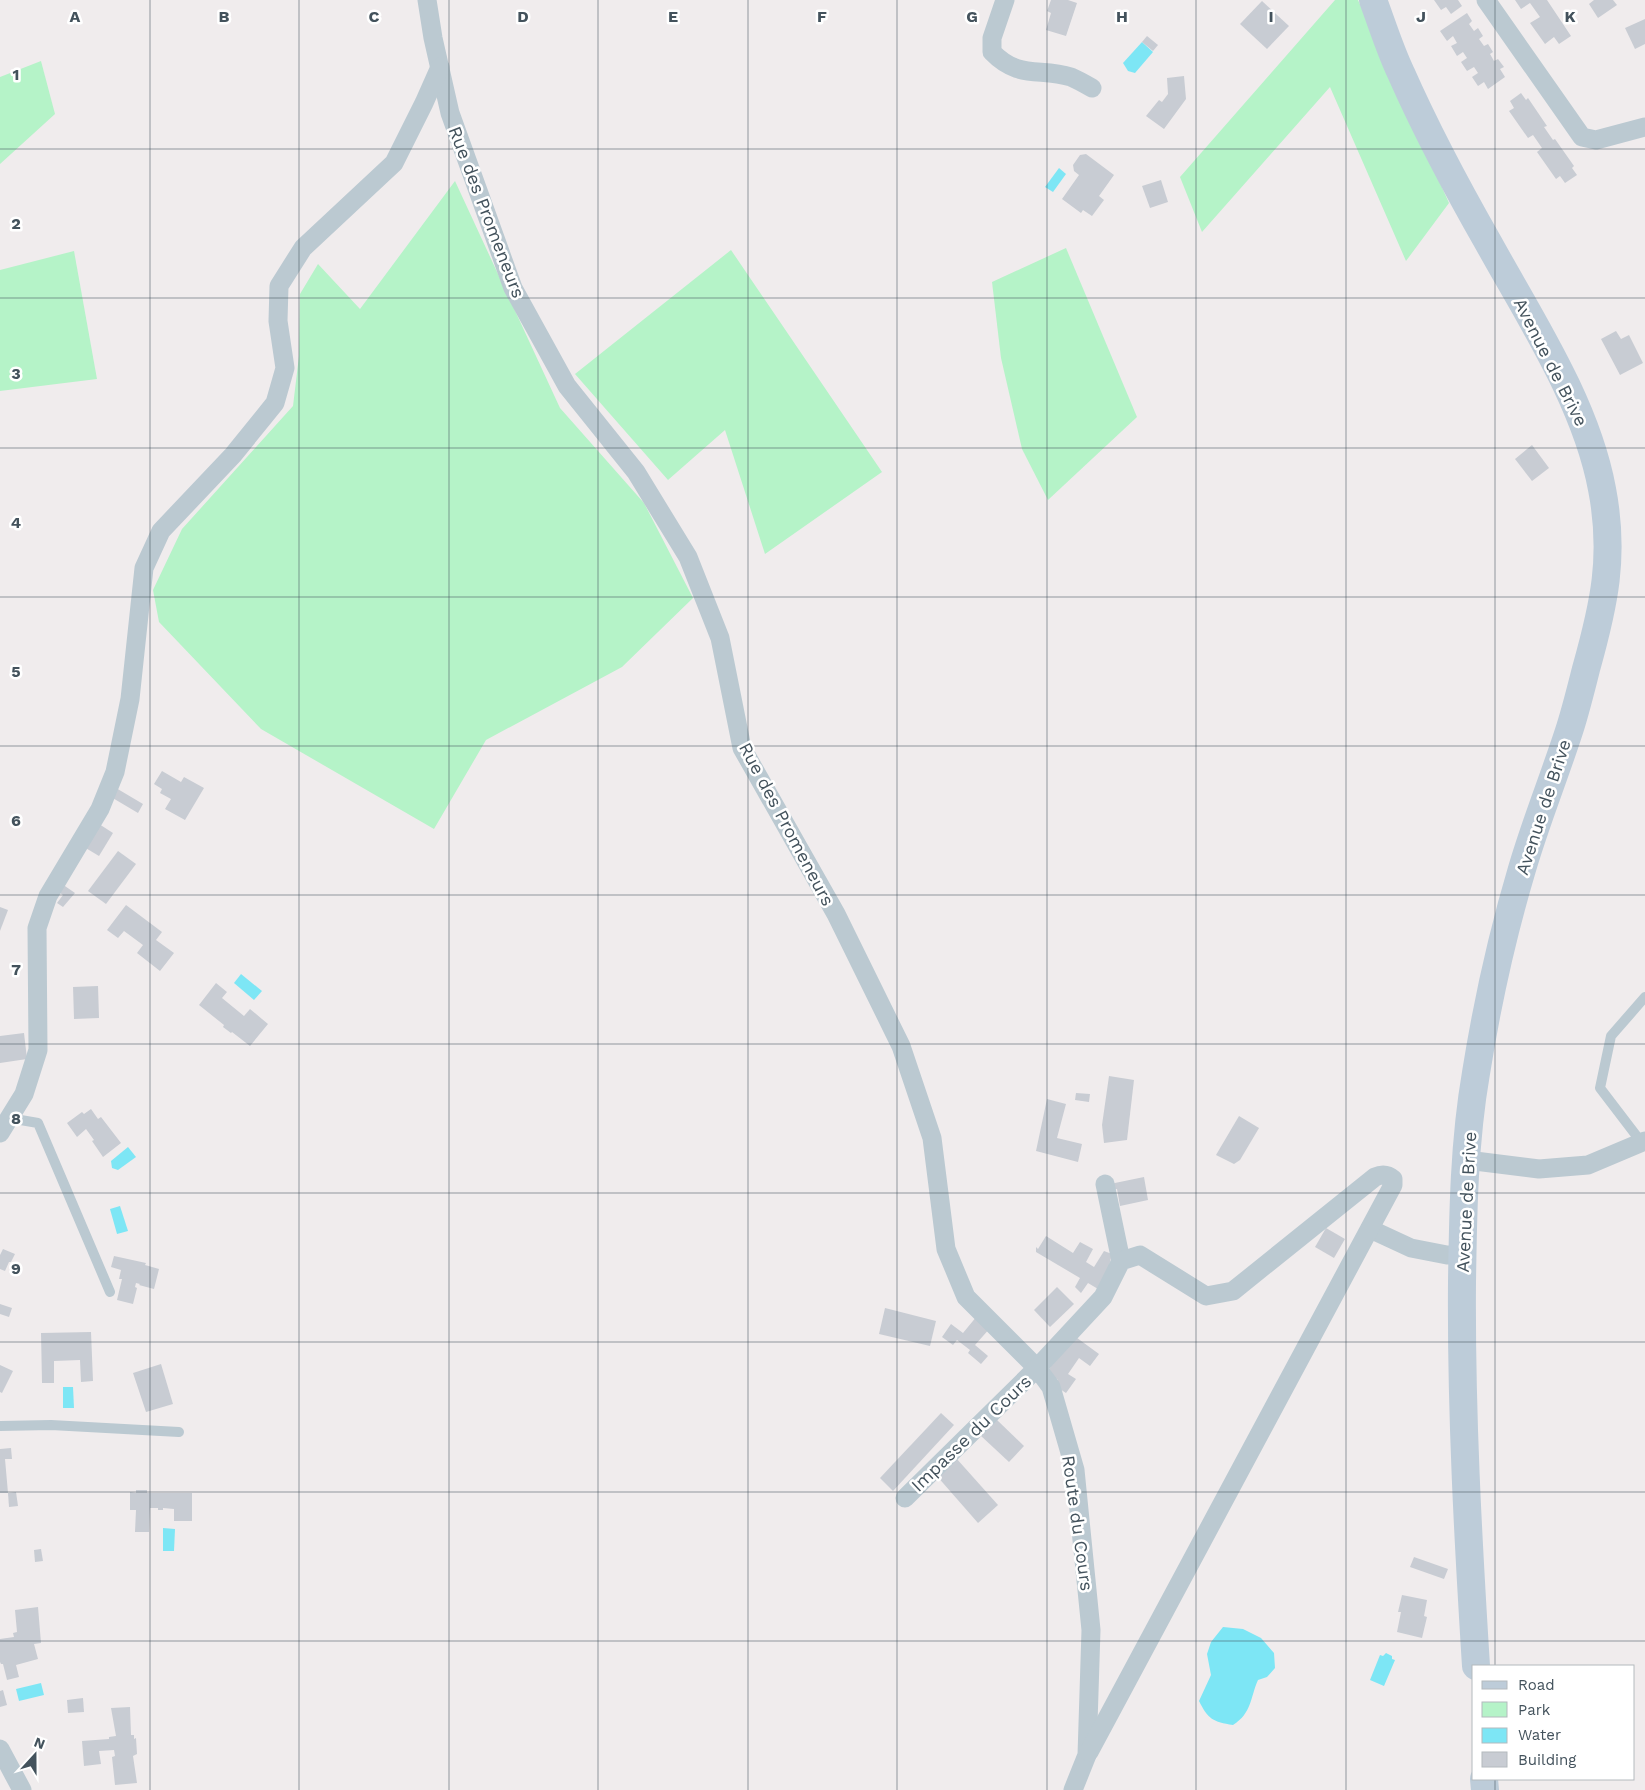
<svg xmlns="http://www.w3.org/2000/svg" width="1645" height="1790" viewBox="0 0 1645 1790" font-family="'Work Sans',sans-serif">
<rect width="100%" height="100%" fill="#f0eced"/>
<!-- green -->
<g fill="#b5f3c8">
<path d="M1335 0H1358L1449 203 1406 261 1330 87 1202 232 1180 177Z"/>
<path d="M41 61 55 114 0 164V77Z"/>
<path d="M455 181 560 408 644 503 693 598 622 667 486 740 434 829 261 729 159 622 153 590 182 529 293 406 299 356 300 294 318 264 360 309Z"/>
<path d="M1066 248 1137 417 1048 500 1022 449 1001 358 992 282Z"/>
<path d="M731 250 882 472 765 554 725 430 668 480 575 374Z"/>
<path d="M74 251 97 379 0 391V270Z"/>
</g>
<!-- water -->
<g fill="#7de6f5">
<path d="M1142 42 1153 52 1135 73 1128 71 1123 63Z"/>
<path d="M1059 168 1066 174 1053 192 1045 187Z"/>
<path d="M241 974 262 991 254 1000 234 983Z"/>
<path d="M128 1147 136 1157 118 1170 112 1168 111 1161Z"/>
<path d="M120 1206 128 1231 117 1234 110 1209Z"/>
<path d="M63 1387H73L74 1408H63Z"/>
<path d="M163 1528 175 1529 174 1551H163Z"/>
<path d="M1223 1627 1243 1629 1261 1638 1274 1653 1275 1668 1267 1677 1258 1680C1250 1698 1252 1713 1233 1725 1213 1722 1208 1719 1199 1701L1211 1675 1207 1654 1211 1642Z"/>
<path d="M1386 1653 1392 1656V1659L1395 1660 1384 1686 1370 1680 1380 1655 1383 1656Z"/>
<path d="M41 1683 44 1695 19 1701 16 1689Z"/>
</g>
<!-- building -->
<g fill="#c8ccd3">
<path d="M1051 0H1068L1077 3 1066 36 1046 30 1051 13 1047 11Z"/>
<path d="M1434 0H1458L1462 6 1451 14 1446 7 1441 10Z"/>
<path d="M1515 0H1547L1571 36 1559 44 1554 37 1545 44 1530 23 1540 17 1530 3 1521 9Z"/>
<path d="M1594 0H1613L1617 5 1598 18 1589 4Z"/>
<path d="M1262 1 1289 26 1267 49 1240 24Z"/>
<path d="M1467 13 1472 21 1469 24 1474 31 1478 28 1483 36 1479 39 1484 46 1488 44 1493 52 1490 54 1494 61 1498 59 1504 67 1500 69 1505 77 1488 89 1484 82 1478 86 1472 77 1478 73 1474 67 1467 71 1461 62 1467 58 1463 52 1457 56 1451 46 1457 43 1453 36 1447 41 1440 31Z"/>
<path d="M1645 19V44L1635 49 1625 28Z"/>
<path d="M1147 36 1158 45 1153 51 1142 42Z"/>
<path d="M1184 76 1186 99 1164 129 1146 116 1159 100 1162 102 1168 94 1167 78Z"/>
<path d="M1521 93 1526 100 1528 98 1547 126 1544 127 1553 140 1555 139 1574 166 1572 168 1577 175 1565 183 1560 176 1556 179 1537 152 1542 148 1533 135 1528 138 1509 111 1514 108 1510 101Z"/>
<path d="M1086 154 1114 175 1099 196 1104 200 1092 216 1083 210 1081 213 1062 199 1079 175 1074 171 1073 165 1080 155Z"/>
<path d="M1161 180 1168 202 1150 208 1142 186Z"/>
<path d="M1616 331 1621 339 1629 335 1643 363 1620 375 1601 339Z"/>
<path d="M1532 445 1549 468 1532 481 1515 459Z"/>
<path d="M162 771 181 782 184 777 204 788 185 820 165 809 171 799 160 793 162 789 154 784Z"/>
<path d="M116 788 143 804 138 813 111 797Z"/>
<path d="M99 824 113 833 99 856 84 847Z"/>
<path d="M118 851 136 864 106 904 88 891Z"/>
<path d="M62 884 75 893 63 907 57 903 63 895 57 891Z"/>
<path d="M126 905 162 932 156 940 174 953 160 971 137 953 143 945 124 931 118 938 107 930Z"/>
<path d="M0 907 8 910 0 931Z"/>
<path d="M216 983 227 992 222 998 244 1016 250 1009 268 1024 250 1046 232 1032 231 1033 223 1027 224 1025 199 1005Z"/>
<path d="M98 986 99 1018 74 1019 73 987Z"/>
<path d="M24 1033 27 1059 0 1063V1036Z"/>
<path d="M1109 1076 1134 1080 1127 1140 1104 1143 1102 1125Z"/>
<path d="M1076 1093 1090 1094 1089 1102 1075 1100Z"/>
<path d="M1047 1099 1066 1104 1057 1138 1082 1144 1078 1162 1036 1151Z"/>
<path d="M91 1109 98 1119 101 1117 121 1143 103 1157 92 1141 94 1140 86 1129 77 1137 67 1123 82 1112 84 1114Z"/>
<path d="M1239 1116 1259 1128 1240 1160 1234 1164 1216 1155Z"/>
<path d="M1144 1177 1148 1200 1120 1206 1117 1189 1111 1190 1110 1184Z"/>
<path d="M1326 1228 1345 1239 1334 1258 1315 1247Z"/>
<path d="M1046 1236 1073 1253 1080 1242 1093 1249 1086 1262 1094 1267 1104 1251 1112 1254 1107 1274 1098 1289 1088 1283 1081 1293 1075 1287 1080 1278 1036 1252V1247L1038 1249Z"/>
<path d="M3 1249 15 1254 11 1262H9L5 1271 0 1269V1255Z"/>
<path d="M114 1256 146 1263 145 1265 159 1269 154 1289 139 1285 140 1284 136 1283 135 1287 137 1288 133 1304 117 1300 122 1279H119L121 1270 111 1267Z"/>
<path d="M1057 1287 1074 1304 1050 1327 1034 1310Z"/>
<path d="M0 1304 12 1308 9 1317 0 1314Z"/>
<path d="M885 1308 936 1321 930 1346 879 1334Z"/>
<path d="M977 1316 991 1327 975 1345 988 1356 981 1364 968 1353 970 1350 957 1340 953 1345 942 1337 951 1324 963 1333Z"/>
<path d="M91 1332 93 1381 81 1382 80 1360 54 1361V1383H42L41 1333Z"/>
<path d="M1073 1335 1099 1354 1090 1366 1079 1358 1068 1374 1076 1379 1066 1393 1054 1385 1058 1380 1047 1372Z"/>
<path d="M161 1364 173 1404 146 1412 133 1373Z"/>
<path d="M0 1365 13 1371 2 1393 0 1392Z"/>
<path d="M941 1413 954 1425 893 1491 880 1478Z"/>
<path d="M996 1419 1024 1446 1009 1462 980 1435Z"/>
<path d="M11 1448 12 1459H5L8 1493H0V1449Z"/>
<path d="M956 1458 998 1505 978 1523 936 1475Z"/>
<path d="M136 1490H147V1493H192V1521H174V1509L163 1508V1510H158V1508H150L149 1532H135L136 1510H130V1492L136 1493Z"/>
<path d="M16 1492 18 1506 9 1507 8 1493Z"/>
<path d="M41 1549 43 1561 35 1562 34 1550Z"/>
<path d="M1414 1557 1448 1569 1444 1579 1410 1567Z"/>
<path d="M1402 1595 1427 1600 1424 1616 1427 1617 1422 1638 1397 1632 1401 1612H1398Z"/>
<path d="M38 1607 41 1643 34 1644 38 1659 16 1665 19 1677 7 1680 3 1664H1L0 1662V1639L14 1637 13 1633 17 1632 15 1610Z"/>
<path d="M3 1690 7 1705 0 1707V1691Z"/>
<path d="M83 1698 84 1712 68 1713 67 1700Z"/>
<path d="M130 1707 131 1735H134V1739L136 1738 137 1754 133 1756 137 1783 115 1785 112 1757 115 1756 114 1750 99 1751 101 1764 84 1766 82 1741 109 1739V1737L116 1736 111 1708Z"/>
</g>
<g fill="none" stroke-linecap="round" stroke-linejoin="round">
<!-- lane -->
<g stroke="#bbc9d1" stroke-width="10">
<path d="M9 1118 38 1123 110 1292"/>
<path d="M1642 1143 1600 1088 1611 1036 1645 997"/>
<path d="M0 1426 51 1425 179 1432"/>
</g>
<!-- street -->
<g stroke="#bbc9d1" stroke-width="19">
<path d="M427 0 433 38 450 113 513 288 567 386 636 472 688 557 720 638 742 748 836 914 901 1046 932 1138 946 1249 966 1297 1037 1368 1051 1387 1075 1470 1091 1630 1087 1755 1073 1790"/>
<path d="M1005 0 992 38V52C1019 80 1040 67 1071 77 1078 80 1085 84 1092 88"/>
<path d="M1486 0 1582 137 1596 140 1645 127"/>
<path d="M0 1133 24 1094 38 1050 37 928 48 896 100 809 115 772 130 699 144 568 161 531 233 455 275 403 285 368 278 321 279 286 303 248 394 163 424 103 440 67"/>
<path d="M1467 1160 1539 1169 1588 1165 1645 1141"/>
<path d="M1105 1184 1121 1261"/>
<path d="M1370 1229 1411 1248 1447 1255H1462"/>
<path d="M905 1498 1037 1368 1103 1297 1121 1261 1140 1255 1206 1296 1233 1291 1375 1177C1382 1174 1387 1174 1393 1179V1185L1089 1752"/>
<path d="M0 1749 22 1790"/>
</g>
<!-- secondary -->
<g stroke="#bdccd9" stroke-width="28">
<path d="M1373 0C1382 24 1390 50 1401 73 1427 132 1457 188 1489 244 1531 320 1586 403 1602 489 1615 556 1604 605 1586 669 1581 689 1576 709 1570 728 1555 775 1536 821 1522 869 1502 936 1487 1004 1476 1073 1464 1142 1463 1213 1462 1282 1461 1410 1468 1538 1476 1666"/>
<path d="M1484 1779 1485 1790"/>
</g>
</g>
<!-- grid -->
<path fill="none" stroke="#43525c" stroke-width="1" stroke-opacity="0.55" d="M150 0V1790M299 0V1790M449 0V1790M598 0V1790M748 0V1790M897 0V1790M1047 0V1790M1196 0V1790M1346 0V1790M1495 0V1666M0 149H1645M0 298H1645M0 448H1645M0 597H1645M0 746H1645M0 895H1645M0 1044H1645M0 1193H1645M0 1342H1645M0 1492H1645M0 1641H1645M1495 1779V1790"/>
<g text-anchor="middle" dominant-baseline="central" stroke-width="5" stroke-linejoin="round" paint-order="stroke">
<!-- street labels -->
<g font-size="18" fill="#43525c" stroke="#fff">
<text transform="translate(487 212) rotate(69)">Rue des Promeneurs</text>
<text transform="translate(1551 362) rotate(63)">Avenue de Brive</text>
<text transform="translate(1543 807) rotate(-72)">Avenue de Brive</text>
<text transform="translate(787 824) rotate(62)">Rue des Promeneurs</text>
<text transform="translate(1466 1202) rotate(-87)">Avenue de Brive</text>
<text transform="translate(971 1433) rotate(-44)">Impasse du Cours</text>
<text transform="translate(1078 1523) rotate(82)">Route du Cours</text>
</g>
</g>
<g font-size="16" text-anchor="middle" font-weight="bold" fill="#43525c" stroke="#fff" stroke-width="5" stroke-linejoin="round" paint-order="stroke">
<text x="75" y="22">A</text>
<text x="224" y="22">B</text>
<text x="374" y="22">C</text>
<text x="523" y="22">D</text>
<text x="673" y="22">E</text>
<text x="822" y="22">F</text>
<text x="972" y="22">G</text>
<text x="1122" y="22">H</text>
<text x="1271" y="22">I</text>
<text x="1421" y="22">J</text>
<text x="1570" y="22">K</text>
<text x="16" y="80">1</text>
<text x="16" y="229">2</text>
<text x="16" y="379">3</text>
<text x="16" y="528">4</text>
<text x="16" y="677">5</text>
<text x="16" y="826">6</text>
<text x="16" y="975">7</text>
<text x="16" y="1124">8</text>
<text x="16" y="1274">9</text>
</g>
<!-- legend -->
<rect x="1472" y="1665" width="162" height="115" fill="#ffffff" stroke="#b4babe"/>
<rect x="1482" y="1681" width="25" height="8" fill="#bdccd9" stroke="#b4babe"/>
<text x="1518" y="1690" font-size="15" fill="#43525c">Road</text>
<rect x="1482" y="1702" width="25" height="15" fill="#b5f3c8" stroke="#b4babe"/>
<text x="1518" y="1715" font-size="15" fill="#43525c">Park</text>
<rect x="1482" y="1728" width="25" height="15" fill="#7de6f5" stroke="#b4babe"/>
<text x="1518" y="1740" font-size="15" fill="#43525c">Water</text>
<rect x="1482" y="1752" width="25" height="15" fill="#c8ccd3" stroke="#b4babe"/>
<text x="1518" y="1765" font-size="15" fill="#43525c">Building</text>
<!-- north arrow -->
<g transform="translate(35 1755) rotate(21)" stroke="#ffffff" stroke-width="4" paint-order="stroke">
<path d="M0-4L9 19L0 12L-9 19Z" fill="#43525c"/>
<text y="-8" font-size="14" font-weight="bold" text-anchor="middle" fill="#43525c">N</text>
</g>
</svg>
